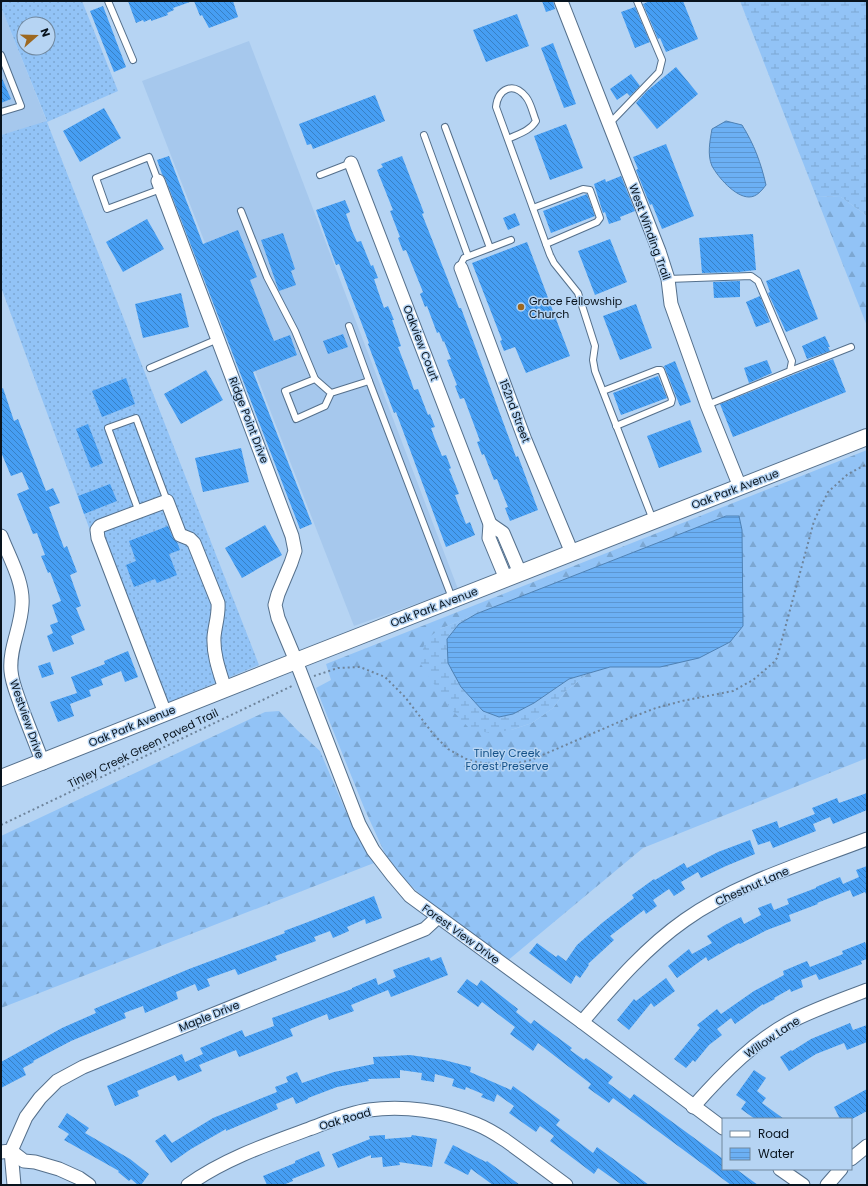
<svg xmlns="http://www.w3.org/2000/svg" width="868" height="1186" viewBox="0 0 868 1186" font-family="Poppins,sans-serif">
<defs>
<pattern id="grass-dots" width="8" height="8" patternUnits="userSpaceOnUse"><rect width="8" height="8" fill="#92c3f6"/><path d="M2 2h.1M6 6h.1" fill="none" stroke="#7ca7d2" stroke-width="1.8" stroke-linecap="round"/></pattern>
<pattern id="forest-firs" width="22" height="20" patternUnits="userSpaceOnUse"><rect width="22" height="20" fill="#92c3f6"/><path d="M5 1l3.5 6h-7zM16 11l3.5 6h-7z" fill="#7ca7d2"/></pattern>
<pattern id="wetland-marsh" width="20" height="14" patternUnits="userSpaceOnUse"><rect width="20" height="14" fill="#92c3f6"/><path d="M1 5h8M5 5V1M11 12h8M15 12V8" fill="none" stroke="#7ca7d2"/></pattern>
<pattern id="water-rules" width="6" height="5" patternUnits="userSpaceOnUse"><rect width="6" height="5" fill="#6cb0f4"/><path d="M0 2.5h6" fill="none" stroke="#5c96d1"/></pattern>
<pattern id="building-back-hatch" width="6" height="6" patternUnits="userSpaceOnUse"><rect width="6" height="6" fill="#469ef3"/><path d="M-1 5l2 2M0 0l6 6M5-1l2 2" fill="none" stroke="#3880c4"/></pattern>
</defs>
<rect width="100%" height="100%" fill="#b6d4f3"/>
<!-- built -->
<g fill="#a6c8ed">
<path d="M1 7 47 122 1 135Z"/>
<path d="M249 41 458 589 354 626 142 81Z"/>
</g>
<!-- grass -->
<path fill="url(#grass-dots)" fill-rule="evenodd" d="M1 1H82L118 91 47 122 259 665 155 708 1 287V135L47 121 1 7ZM24 24H48V48H24Z"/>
<!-- forest -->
<g fill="url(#forest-firs)" fill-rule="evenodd">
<path d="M816 196 841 197 867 216V326Z"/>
<path d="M867 450V758L643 848 507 961 422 896 403 878 387 858 365 810 316 688 331 680 326 664ZM726 516 660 667H610L587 674 565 692 553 708 532 723 511 730 440 629 476 614Z"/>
<path d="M279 711 297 730 320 751 346 812 374 863 1 1008V836L265 712Z"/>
</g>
<!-- wetland -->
<g fill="url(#wetland-marsh)">
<path d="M740 1H867V216L841 197 816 196Z"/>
<path d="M476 614 459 624 447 639 448 663 461 687 513 714 534 703 569 679 587 674 565 692 553 708 532 723 511 730 489 733 469 728 450 708 420 663 425 640 440 629Z"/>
</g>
<!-- water -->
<g fill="url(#water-rules)" stroke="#4e81b4">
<path d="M726 121 742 125C754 144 761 163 766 185 762 190 757 197 749 197 735 197 718 177 712 166 707 155 710 140 712 129Z"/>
<path d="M726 516H739L742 530 743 626 730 642 699 658 660 667H610L569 679 534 703 513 714 499 717 483 711 461 687 448 663 447 639 459 624 476 614Z"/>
</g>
<!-- building -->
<g fill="url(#building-back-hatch)">
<path d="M128 1H190V2L173 8 174 10 167 13 168 15 151 21V19L144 22 143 20 136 23Z"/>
<path d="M194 1H233L238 17 209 28 202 15 200 16Z"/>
<path d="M542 1H553L555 9 546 12Z"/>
<path d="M650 1H683L698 39 666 52 660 38 658 39 643 4Z"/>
<path d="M103 6 126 67 114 72 90 11Z"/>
<path d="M635 7 650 42 635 48 621 12Z"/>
<path d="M517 14 529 46 486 62 473 30Z"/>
<path d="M553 43 576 104 564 108 541 48Z"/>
<path d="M676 67 698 94 657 129 636 103 647 91Z"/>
<path d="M631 74 640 86 630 96 627 93 617 100 610 89Z"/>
<path d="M1 76 11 99 1 103Z"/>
<path d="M375 95 385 121 313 149 311 144 307 145 299 124Z"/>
<path d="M104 108 121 138 80 162 63 131Z"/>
<path d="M566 124 583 168 550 180 534 136Z"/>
<path d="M666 144 694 216 662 229 652 204 650 205 636 170 638 169 633 157Z"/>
<path d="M169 156 203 244 238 230 257 277 250 280 274 341 290 335 297 355 253 372 312 524 300 529 165 178 162 174 157 160Z"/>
<path d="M402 156 424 213 422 214 459 308H461L516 457 518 456 538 510 510 521 505 508 508 507 501 490 497 479 494 480 484 454 482 455 477 442 480 441 464 398 460 399 455 386 457 385 447 360 451 359 444 341 443 342 439 332 437 333 427 306 425 307 420 294 423 292 406 250 403 251 398 238 400 237 390 211 393 210 377 170 383 167 381 164Z"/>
<path d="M621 176 635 211 620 217 621 220 609 224 605 212 603 213 594 184 605 179 606 182Z"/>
<path d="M587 194 595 216 551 233 543 211Z"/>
<path d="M345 200 350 212 346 214 352 231 357 242 361 241 371 266 373 265 378 278 374 279 378 291 384 308 388 306 394 320H392L401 346 398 347 411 381 414 390 418 389 428 415 430 414 435 427 431 428 435 439 442 456 446 455 451 468 449 469 459 494 455 495 459 506 466 524 470 522 475 535 446 547 396 412 394 413 368 344 369 343 339 264 336 265 316 210Z"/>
<path d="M515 213 520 225 508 230 503 218Z"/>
<path d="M147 219 164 249 123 272 106 242Z"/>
<path d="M283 233 295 269 291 271 296 285 279 291 261 240Z"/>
<path d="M753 234 756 270 739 272 702 273 699 238Z"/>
<path d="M610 239 627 282 595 295 578 251Z"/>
<path d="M527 242 570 356 526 373 515 347 504 351 500 341 502 340 472 263Z"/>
<path d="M799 269 818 319 786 332 768 293 770 292 766 281Z"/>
<path d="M740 281V297L714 298 713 282Z"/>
<path d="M181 293 189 327 143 338 135 304Z"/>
<path d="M760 296 770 322 756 327 746 302Z"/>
<path d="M636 304 652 348 620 360 603 316Z"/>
<path d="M343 334 348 347 328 354 323 341Z"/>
<path d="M825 336 830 347H828L830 351 807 359 802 346Z"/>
<path d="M833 359 846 392 733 437 720 404Z"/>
<path d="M767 360 772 373 749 383 744 368Z"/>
<path d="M675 361 691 402 680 406 664 366Z"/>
<path d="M206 370 223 400 181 424 164 394Z"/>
<path d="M658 376 667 398 621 415 613 393Z"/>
<path d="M126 378 135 404 102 417 92 391Z"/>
<path d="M3 388 14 421 18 419 46 491 53 488 60 503 49 507 64 548 67 546 77 572 70 575 81 606 76 608 85 630 71 636 74 644 53 652 47 636 53 633 50 625 58 622 52 605 61 601 50 572 48 573 41 556 45 555 37 533 33 534 17 494 29 489 22 472 11 476 1 452V389Z"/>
<path d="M690 420 702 452 659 468 647 436Z"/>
<path d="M88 424 103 463 91 468 76 429Z"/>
<path d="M241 448 249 482 203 492 195 458Z"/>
<path d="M110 484 117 501 84 514 78 496Z"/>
<path d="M265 525 282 555 242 578 225 548Z"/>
<path d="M168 526 173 538 177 542 180 550 169 554 177 575 157 583 155 579 134 587 126 565 136 561 129 541Z"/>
<path d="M128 651 138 677 125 682 121 671 101 679 103 685 89 690 91 696 70 704 74 716 58 722 50 702 77 693 71 677 105 664 104 661Z"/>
<path d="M50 662 54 674 42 678 38 666Z"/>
<path d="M867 793V810L833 824 830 817 813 824 816 831 773 848 770 841 758 845 752 830 777 821 779 828 815 814 812 808 837 798 839 803Z"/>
<path d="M750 840 755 854 726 866 701 878 698 872 681 882 685 889 674 896 669 889 653 900 657 906 646 914 644 910 610 936 614 940 588 964 589 965 580 978 576 975 571 984 529 953 537 943 556 957 558 955 566 961 577 945 602 923 634 898 632 895 654 879 655 880 684 863 687 868 718 852Z"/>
<path d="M867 866V896L865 892 853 897 850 890 817 903 818 904 789 915 791 921 767 930 740 944 739 943 708 961 706 957 677 978 668 966 689 949 692 954 712 943 707 936 725 925 741 917 744 924 761 915 758 908 771 903 774 910 789 904 787 899 816 888V887L840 877 843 884 859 877 856 870Z"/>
<path d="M374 896 382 918 366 924 365 919 347 927 349 931 333 938 330 931 314 937 316 941 275 956 277 960 238 975 235 969 207 979 210 986 198 991 195 984 176 992 178 999 145 1013 143 1006 124 1013 126 1018 71 1041 33 1061 34 1062 23 1068 26 1075 1 1088V1062L62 1028 96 1013 94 1009 189 969 285 933 284 931 308 922Z"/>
<path d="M865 942 867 948V959L861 961 862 964 819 980 816 974 801 980 803 987 791 992 790 989 774 998 775 999 763 1005V1004L735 1024 731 1018 717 1029 722 1035 709 1045 695 1062 693 1060 686 1068 674 1059 700 1028 697 1025 717 1009 721 1014 754 991 784 975 783 971 807 961 810 967 843 954 842 951Z"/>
<path d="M429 957 431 961 441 957 448 975 391 997 388 990 351 1005 354 1011 329 1020 327 1014 290 1029 293 1036 239 1057 236 1050 199 1065 202 1071 178 1081 175 1075 137 1091 139 1096 115 1106 107 1086 182 1054 185 1062 203 1054 200 1048 242 1030 245 1037 274 1026 272 1018 352 989V988L376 978 378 985 396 977 393 970Z"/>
<path d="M666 978 675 991 654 1007 651 1003 629 1030 617 1020 634 999 636 1001Z"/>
<path d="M467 979 477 986 481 980 518 1009 516 1012 531 1024 534 1020 572 1048 570 1050 584 1060 586 1058 613 1077 608 1083 630 1099 634 1094 723 1159V1169H736L758 1185H731L613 1098 609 1103 588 1088 591 1084 538 1043 533 1051 510 1034 515 1027 482 1002 478 1007 457 992Z"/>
<path d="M850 1023 853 1030 867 1025V1042L847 1050 844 1043 816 1054 789 1071 780 1057 791 1050 792 1051 811 1039Z"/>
<path d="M410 1055 444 1060 471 1067 470 1072 511 1090 513 1086 560 1120 556 1125 593 1153 597 1147 649 1185H622L598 1168 594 1174 550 1141 554 1136 540 1126 536 1132 509 1113 514 1106 497 1094 494 1102 481 1097 483 1094 466 1087 465 1090 452 1086 454 1079 435 1074 434 1082 421 1080 422 1073 400 1070V1078L368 1079 369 1081 337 1087 308 1098V1099L296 1104 293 1097 276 1104 278 1109 226 1131V1129L191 1149 171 1163 155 1141 165 1134 172 1143 213 1118 277 1092 275 1087 288 1082 286 1077 297 1072 302 1083 334 1072 374 1064 373 1057Z"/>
<path d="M754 1070 766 1078 757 1091 766 1098 762 1103 784 1119H755L741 1109 746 1102 736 1095Z"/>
<path d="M867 1089V1111L852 1119H840L834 1107Z"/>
<path d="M67 1113 89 1128 85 1133 130 1159 149 1174 141 1185H138L131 1179 129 1181 118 1172 119 1171 64 1140 69 1134 58 1127Z"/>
<path d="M385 1135V1139L411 1137 412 1135 437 1139 432 1167 399 1162 400 1165 383 1167 382 1157 371 1158V1155L338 1168 332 1154 370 1139 369 1136Z"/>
<path d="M453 1145 486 1162 487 1161 520 1185H493L471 1169 468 1175 444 1163Z"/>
<path d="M319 1151 325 1166 292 1179 293 1181 283 1185H267L263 1176 295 1163V1161Z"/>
</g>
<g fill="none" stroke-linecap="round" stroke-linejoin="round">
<defs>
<g id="service">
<path d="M108 1 133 60"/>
<path d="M1 55 21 106 1 112"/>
<path d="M609 124 659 72 662 60 637 1"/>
<path d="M445 127 490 248"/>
<path d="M424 135 468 256"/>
<path d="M508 139C518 134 530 131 536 121 533 114 531 103 526 97 513 81 498 89 496 107L550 255 554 263 578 293 595 346 593 360 595 371 653 520"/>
<path d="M320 175 351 163"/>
<path d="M158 181 149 157 96 178 107 209 161 189"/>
<path d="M533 208 583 189 590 190 600 218 597 222 546 244"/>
<path d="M241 211 267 277 295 331 315 379"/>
<path d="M461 268V264L464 258 511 240"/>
<path d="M668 279 751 276 758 281 792 361 790 371 707 405"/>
<path d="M349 326 369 381"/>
<path d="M150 368 218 339"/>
<path d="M790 371 851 347"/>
<path d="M603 391 657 370H661L672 399 671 403 616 426"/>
<path d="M331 393 315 379 285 391 296 419 325 406 331 393 369 381 452 598"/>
<path d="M139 512 108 428 136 418 167 501"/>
</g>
<g id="minor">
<path d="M561 1 659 251 668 279 671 304 707 405 740 487"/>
<path d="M351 163 490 524 489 538 506 579"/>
<path d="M158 181 292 536 295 551 291 563 278 594 275 605 278 618 296 661 359 824 373 850 393 876 410 896 582 1022 723 1128"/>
<path d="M461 268 525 440 572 553"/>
<path d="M490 524 503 533 520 573"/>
<path d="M1 536C9 557 24 582 22 605 21 628 9 648 11 671 12 684 18 696 22 709 29 727 36 745 43 763"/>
<path d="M165 713 98 538 97 530 100 526 167 501 180 535 190 539 194 543 218 603C219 615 215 625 214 637 213 655 220 673 225 689"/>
<path d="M582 1022C613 986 645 948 685 920 737 883 807 862 867 839"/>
<path d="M693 1107C723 1073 757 1038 798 1018 821 1007 844 999 867 990"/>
<path d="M1 1152 11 1151 24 1161 35 1162 59 1169 79 1178 89 1185"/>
<path d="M851 1159 867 1146"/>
<path d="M780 1169 803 1185"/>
<path d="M14 1185 11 1151 26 1117 40 1098 57 1081 83 1067 425 929 438 917"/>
<path d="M188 1185C224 1159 268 1144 309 1129 328 1122 348 1113 369 1110 404 1105 444 1111 476 1124 486 1128 496 1134 505 1140 526 1155 546 1170 566 1185"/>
<path d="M827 1185 841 1169"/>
</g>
<path id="tertiary" d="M1 778 296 661 867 437"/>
</defs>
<!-- service casing -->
<use href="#service" stroke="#55708c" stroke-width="8"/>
<!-- minor casing -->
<use href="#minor" stroke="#55708c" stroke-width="15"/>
<!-- tertiary casing -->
<use href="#tertiary" stroke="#55708c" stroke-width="18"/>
<!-- path -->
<g stroke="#6e849b" stroke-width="2" stroke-dasharray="2 3" stroke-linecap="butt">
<path d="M314 676 338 668 360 667 385 677 405 697 434 735 448 749 466 759 477 762 505 766 531 760 619 722 656 708 682 701 733 691 753 680 773 663 777 658 814 521 828 492 848 474 867 464"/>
<path d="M1 825 294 685"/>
</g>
<!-- service -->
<use href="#service" stroke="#fff" stroke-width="6"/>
<!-- minor -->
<use href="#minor" stroke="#fff" stroke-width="13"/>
<!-- tertiary -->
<use href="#tertiary" stroke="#fff" stroke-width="16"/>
</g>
<!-- markers -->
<circle fill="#9d6820" stroke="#b6d4f3" stroke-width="1.5" cx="521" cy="307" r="4"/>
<g text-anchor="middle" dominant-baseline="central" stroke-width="3" stroke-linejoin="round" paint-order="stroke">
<!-- street labels -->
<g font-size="11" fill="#08131d" stroke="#b6d4f3">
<text transform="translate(650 232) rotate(70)">West Winding Trail</text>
<text transform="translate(421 343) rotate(69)">Oakview Court</text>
<text transform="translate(515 411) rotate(69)">152nd Street</text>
<text transform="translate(249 420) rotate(69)">Ridge Point Drive</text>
<text transform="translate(735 489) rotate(-21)">Oak Park Avenue</text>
<text transform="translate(434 607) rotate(-21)">Oak Park Avenue</text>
<text transform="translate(27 719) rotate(71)">Westview Drive</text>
<text transform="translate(132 726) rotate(-22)">Oak Park Avenue</text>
<text transform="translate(143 748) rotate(-26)">Tinley Creek Green Paved Trail</text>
<text transform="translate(752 886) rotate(-24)">Chestnut Lane</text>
<text transform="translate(461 934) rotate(36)">Forest View Drive</text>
<text transform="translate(209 1016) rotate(-22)">Maple Drive</text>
<text transform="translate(772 1037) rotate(-34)">Willow Lane</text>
<text transform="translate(345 1119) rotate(-16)">Oak Road</text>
</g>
<!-- poi labels -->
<g font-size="11" fill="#08131d" stroke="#b6d4f3" text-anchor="start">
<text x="529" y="301">Grace Fellowship<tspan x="529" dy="13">Church</tspan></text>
</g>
<!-- park labels -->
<g font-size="11" fill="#155289" stroke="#b6d4f3">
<text x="507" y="753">Tinley Creek<tspan x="507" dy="13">Forest Preserve</tspan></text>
</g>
</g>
<!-- border -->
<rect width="868" height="1186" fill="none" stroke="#08131d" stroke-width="4"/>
<!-- legend -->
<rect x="722" y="1118" width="130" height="52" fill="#b6d4f3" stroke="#70879d"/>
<rect x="730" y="1131" width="20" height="6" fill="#ffffff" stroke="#70879d"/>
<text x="758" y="1138" font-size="12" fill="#08131d">Road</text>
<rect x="730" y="1148" width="20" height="12" fill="url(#water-rules)" stroke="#70879d"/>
<text x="758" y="1158" font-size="12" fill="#08131d">Water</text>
<!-- north arrow -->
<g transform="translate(36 36) rotate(70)"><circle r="19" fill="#b6d4f3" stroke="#70879d"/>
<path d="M0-3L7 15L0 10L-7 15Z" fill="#9d6820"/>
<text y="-6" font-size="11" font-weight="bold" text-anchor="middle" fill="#08131d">N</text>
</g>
</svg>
